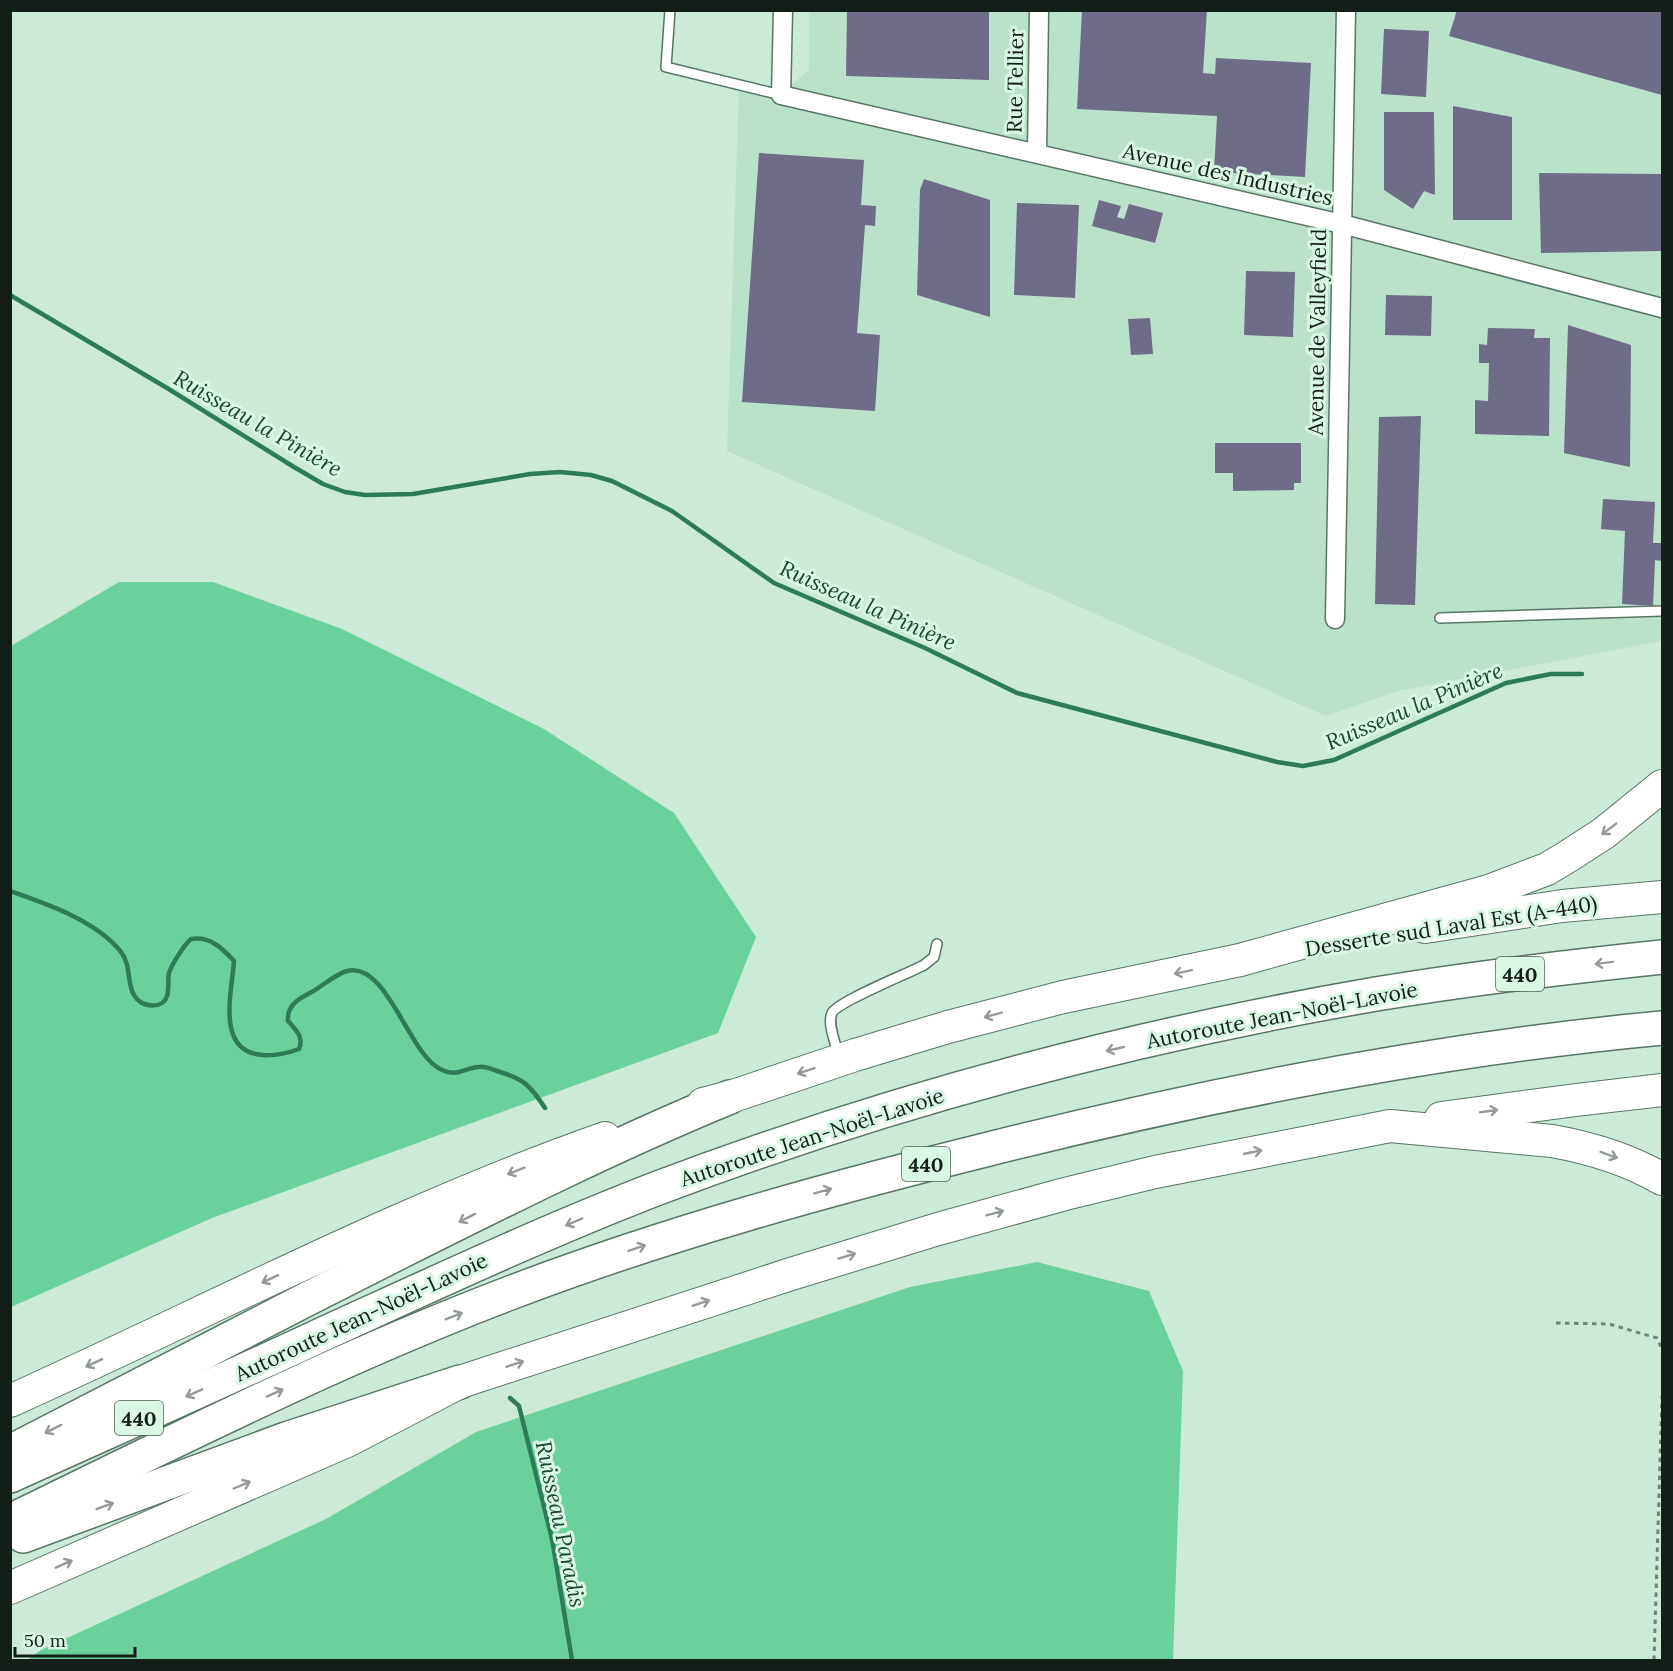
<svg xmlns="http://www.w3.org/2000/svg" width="1673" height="1671" viewBox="0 0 1673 1671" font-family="Lora,serif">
<rect width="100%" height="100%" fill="#cbebd8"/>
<!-- built -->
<path fill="#bae1ca" d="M809 11H1662V641L1398 691 1326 716 727 451 739 85 781 95 809 69Z"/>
<!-- green -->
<g fill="#6ad09c">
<path d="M119 582H213L342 629 544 729 674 813 756 937 718 1033 212 1218 11 1307V646Z"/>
<path d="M1037 1262 1149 1291 1183 1371 1173 1660H27L41 1650 326 1519 476 1432 910 1287Z"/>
</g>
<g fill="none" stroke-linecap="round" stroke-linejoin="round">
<!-- stream -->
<g stroke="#2d7b57" stroke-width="4.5">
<path d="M10 295 167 388 294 467 323 484 345 492 365 495 413 494 530 474 560 472 591 475 612 481 672 511 774 583 925 648 1017 693 1277 762 1303 766 1334 760 1506 683 1551 674H1582"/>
<path d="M10 891C47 904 97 921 121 952 134 968 123 994 144 1004 150 1006 156 1007 162 1003 171 997 167 983 169 973 172 964 184 945 191 939 210 936 222 948 234 961 232 992 215 1052 263 1055 274 1056 289 1053 299 1049 304 1037 296 1030 288 1021 287 1007 296 1000 308 994 321 988 333 975 347 971 386 960 409 1054 440 1069 458 1078 463 1068 479 1067 485 1066 491 1069 497 1071 524 1079 530 1085 545 1108"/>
<path d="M510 1398 519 1406 552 1539 572 1660"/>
</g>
</g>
<!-- building -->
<g fill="#6f6c87">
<path d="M847 10H989V80L846 76Z"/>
<path d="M1082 10H1207L1203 73 1215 74 1216 58 1311 63 1305 177 1214 172 1217 116 1077 109Z"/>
<path d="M1457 10H1662V95L1449 36Z"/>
<path d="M1384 29 1429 31 1426 97 1381 94Z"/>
<path d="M1453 106 1512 117V220H1453Z"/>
<path d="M1384 112H1434L1435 195 1424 191 1413 209 1384 190Z"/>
<path d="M759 153 864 160 861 205 876 206 875 226 865 225 857 333 880 335 875 411 742 402Z"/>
<path d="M1539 173 1662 174V251L1541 253Z"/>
<path d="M924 179 990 200V317L917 295 920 190Z"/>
<path d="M1099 200 1121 206 1117 217 1124 219 1129 204 1163 213 1155 243 1092 226Z"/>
<path d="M1017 203 1079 205 1075 298 1014 295Z"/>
<path d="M1246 271 1295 272 1293 337 1244 335Z"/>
<path d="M1386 295 1432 296 1431 336 1385 335Z"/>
<path d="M1150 318 1153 354 1131 355 1128 319Z"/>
<path d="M1568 325 1631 345 1630 467 1564 453Z"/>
<path d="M1488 328 1535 329 1534 338H1550L1549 436 1475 434V400L1488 401 1489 363H1479V344L1487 345Z"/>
<path d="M1421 416 1415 605 1375 604 1379 417Z"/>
<path d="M1215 443H1301V483H1294V490L1233 491V473H1215Z"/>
<path d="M1603 499 1655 502 1653 543H1662V561L1655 560 1653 606 1622 604 1625 531 1601 529Z"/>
</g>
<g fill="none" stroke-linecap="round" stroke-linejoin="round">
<defs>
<g id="service">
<path d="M670 10 666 67 781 95"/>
<path d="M1440 618 1662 611"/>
<path d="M838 1055C836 1043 827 1024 832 1013 837 1002 909 973 924 965L934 957 937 944"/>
</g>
<g id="minor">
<path d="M783 10 781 95 1342 224 1662 308"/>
<path d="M1037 153 1039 10"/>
<path d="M1335 619 1346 10"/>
</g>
<g id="trunk">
<path d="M1425 927 1562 906 1662 897"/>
<path d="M703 1104 730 1097 855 1055 948 1027 1063 997 1240 960 1489 891 1547 869 1567 857 1604 833 1662 786"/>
<path d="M1441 1118 1576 1100 1662 1090"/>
<path d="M10 1401C208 1312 400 1210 605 1138"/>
<path d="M10 1588 349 1440 460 1382 791 1274 938 1229 1065 1194 1155 1172 1390 1126 1552 1141C1591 1148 1628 1159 1662 1179"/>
</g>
<g id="motorway">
<path d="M10 1452C141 1384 271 1317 402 1251 510 1197 618 1143 730 1097"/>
<path d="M10 1476C114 1429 218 1383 321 1335 433 1284 544 1232 658 1188 888 1101 1133 1036 1376 994 1471 978 1567 967 1662 957"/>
<path d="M10 1521C175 1441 339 1358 510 1293 665 1234 824 1190 985 1150 1208 1094 1434 1049 1662 1028"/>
<path d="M23 1536 286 1439 460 1382"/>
</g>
</defs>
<!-- service casing -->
<use href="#service" stroke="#587565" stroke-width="12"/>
<!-- minor casing -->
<use href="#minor" stroke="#587565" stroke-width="21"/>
<!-- trunk casing -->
<use href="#trunk" stroke="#587565" stroke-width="34"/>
<!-- motorway casing -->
<use href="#motorway" stroke="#587565" stroke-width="36"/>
<!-- path -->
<g stroke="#6f8578" stroke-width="3" stroke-dasharray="4.5 4.5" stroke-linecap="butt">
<path d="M1556 1323 1609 1324 1657 1338 1662 1349"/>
<path d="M1654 1660 1662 1396"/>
</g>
<!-- service -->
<use href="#service" stroke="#fff" stroke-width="9"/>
<!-- minor -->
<use href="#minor" stroke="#fff" stroke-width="18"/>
<!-- trunk -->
<use href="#trunk" stroke="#fff" stroke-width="32"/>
<!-- motorway -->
<use href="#motorway" stroke="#fff" stroke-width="33"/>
</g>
<!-- one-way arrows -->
<defs><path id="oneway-shaft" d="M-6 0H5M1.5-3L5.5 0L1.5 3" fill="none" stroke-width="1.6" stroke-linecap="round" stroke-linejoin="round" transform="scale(1.5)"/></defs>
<g stroke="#949a97">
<use href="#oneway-shaft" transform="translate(1609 829) rotate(143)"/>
<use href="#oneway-shaft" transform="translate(1604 963) rotate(173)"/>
<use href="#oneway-shaft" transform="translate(1183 972) rotate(168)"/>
<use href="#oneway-shaft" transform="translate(993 1015) rotate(165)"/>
<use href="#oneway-shaft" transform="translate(1115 1049) rotate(167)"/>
<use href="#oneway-shaft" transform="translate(806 1071) rotate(162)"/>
<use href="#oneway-shaft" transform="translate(1489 1111) rotate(-8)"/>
<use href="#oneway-shaft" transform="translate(1253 1152) rotate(-11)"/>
<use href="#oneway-shaft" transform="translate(1609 1155) rotate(20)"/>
<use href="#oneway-shaft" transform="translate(516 1171) rotate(158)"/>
<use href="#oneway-shaft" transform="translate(823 1191) rotate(-15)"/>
<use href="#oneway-shaft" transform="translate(995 1213) rotate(-15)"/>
<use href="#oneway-shaft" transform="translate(467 1218) rotate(153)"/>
<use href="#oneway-shaft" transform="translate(574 1222) rotate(157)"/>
<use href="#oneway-shaft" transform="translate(637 1248) rotate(-19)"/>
<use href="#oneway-shaft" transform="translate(847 1256) rotate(-17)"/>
<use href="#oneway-shaft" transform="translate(270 1279) rotate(155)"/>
<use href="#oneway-shaft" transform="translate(701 1303) rotate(-18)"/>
<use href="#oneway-shaft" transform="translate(454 1316) rotate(-22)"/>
<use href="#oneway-shaft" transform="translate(94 1363) rotate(155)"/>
<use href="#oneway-shaft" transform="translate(515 1364) rotate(-18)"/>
<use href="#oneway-shaft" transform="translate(194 1393) rotate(156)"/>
<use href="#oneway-shaft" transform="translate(275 1393) rotate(-24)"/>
<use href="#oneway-shaft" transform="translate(53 1429) rotate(153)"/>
<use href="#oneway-shaft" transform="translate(242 1485) rotate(-23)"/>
<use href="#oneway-shaft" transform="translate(105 1506) rotate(-20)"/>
<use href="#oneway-shaft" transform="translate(64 1564) rotate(-24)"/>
</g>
<g text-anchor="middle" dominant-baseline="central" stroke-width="6" stroke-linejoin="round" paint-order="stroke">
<!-- shield labels -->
<g fill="#d8f8e5" stroke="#4d5f55" stroke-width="1.5">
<rect x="1496" y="957" width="48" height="34" rx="4.5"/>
<rect x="902" y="1147" width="48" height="34" rx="4.5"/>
<rect x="115" y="1401" width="48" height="34" rx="4.5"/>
</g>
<g font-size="20" font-weight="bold" fill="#121e17">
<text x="1520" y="974">440</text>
<text x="926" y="1164">440</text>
<text x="139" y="1418">440</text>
</g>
<!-- street labels -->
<g font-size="21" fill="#121e17" stroke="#d8f8e5">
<text transform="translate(1015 81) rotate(-89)">Rue Tellier</text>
<text transform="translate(1228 174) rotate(13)">Avenue des Industries</text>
<text transform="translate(1317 332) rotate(-89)">Avenue de Valleyfield</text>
<text transform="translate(1451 926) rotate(-9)">Desserte sud Laval Est (A-440)</text>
<text transform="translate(1282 1015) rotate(-11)">Autoroute Jean-Noël-Lavoie</text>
<text transform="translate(812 1137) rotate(-18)">Autoroute Jean-Noël-Lavoie</text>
<text transform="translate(361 1317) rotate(-25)">Autoroute Jean-Noël-Lavoie</text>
</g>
<!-- water labels -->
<g font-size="22" font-style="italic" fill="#1a4631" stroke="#d8f8e5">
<text transform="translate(258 423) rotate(30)">Ruisseau la Pinière</text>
<text transform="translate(868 605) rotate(24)">Ruisseau la Pinière</text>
<text transform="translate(1414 706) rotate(-23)">Ruisseau la Pinière</text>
<text transform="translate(561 1524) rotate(78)">Ruisseau Paradis</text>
</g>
</g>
<!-- border -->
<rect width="1673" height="1671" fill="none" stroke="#121e17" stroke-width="24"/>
<!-- scale -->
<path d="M15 1647v9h120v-9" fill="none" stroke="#121e17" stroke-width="3"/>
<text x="24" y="1647" font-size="18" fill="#121e17" stroke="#d8f8e5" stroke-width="4.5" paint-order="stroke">50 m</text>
</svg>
